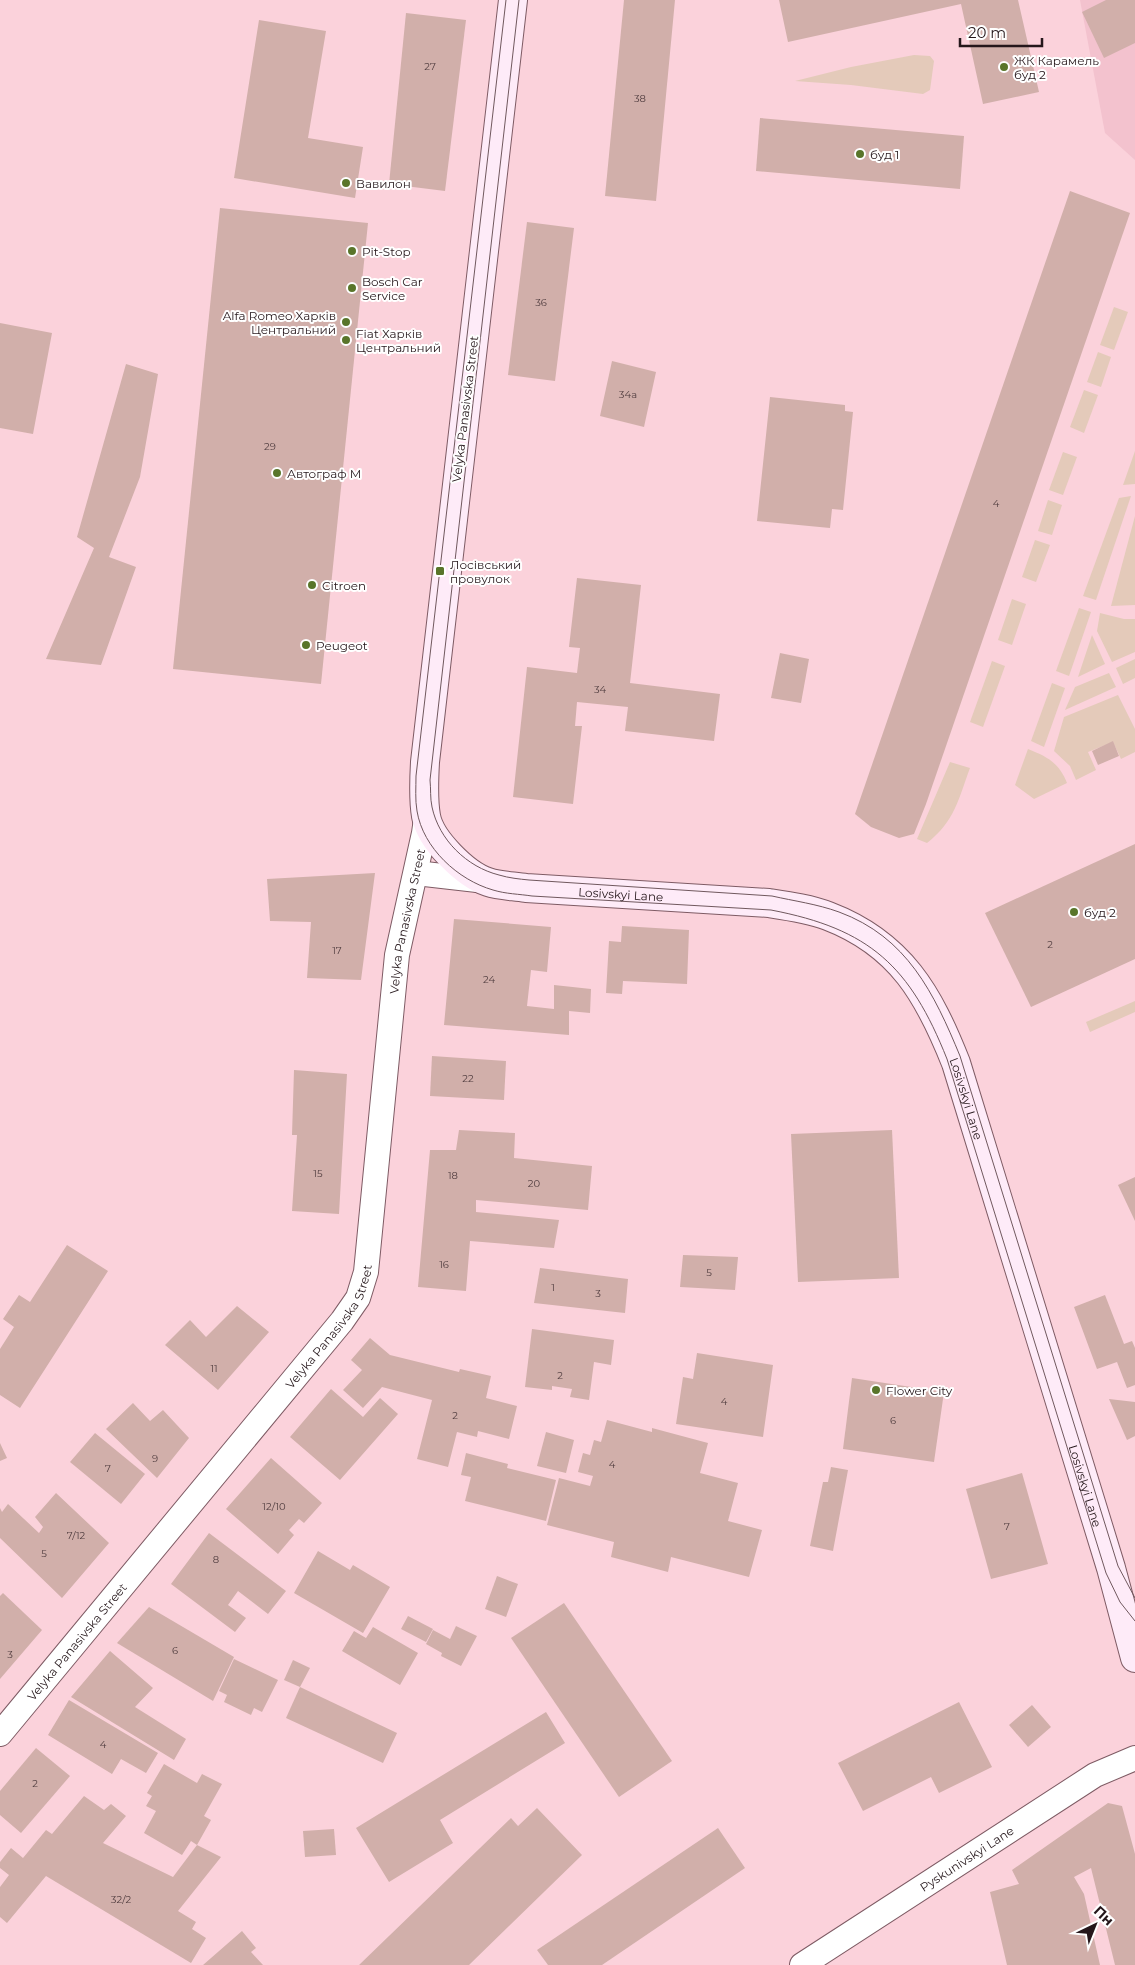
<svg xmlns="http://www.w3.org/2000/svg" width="1135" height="1965" viewBox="0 0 1135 1965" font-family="Montserrat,sans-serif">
<rect width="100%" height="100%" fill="#fbd2db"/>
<!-- built -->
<path fill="#f3c2ce" d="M1080 0H1135V160L1105 133Z"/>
<!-- green -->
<g fill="#e4caba">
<path d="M914 55 930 56 934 61 930 90 923 94 851 85 795 81 851 67Z"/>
<path d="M1114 307 1128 312 1114 350 1100 345Z"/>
<path d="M1098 352 1111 357 1101 387 1087 382Z"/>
<path d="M1084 390 1098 395 1084 433 1070 427Z"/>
<path d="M1135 451V484L1123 485Z"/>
<path d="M1063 452 1077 457 1063 495 1049 490Z"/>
<path d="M1131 496 1096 600 1083 596 1119 498Z"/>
<path d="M1048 500 1062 505 1052 535 1038 531Z"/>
<path d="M1135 516V605L1111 606Z"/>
<path d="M1035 540 1050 545 1036 582 1022 577Z"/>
<path d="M1012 599 1026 604 1012 645 998 640Z"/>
<path d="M1079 608 1091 612 1069 676 1056 671Z"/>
<path d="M1100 613 1124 619H1135V652L1112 662 1097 631Z"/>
<path d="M1092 635 1105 664 1078 677Z"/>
<path d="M1135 659V678L1123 684 1116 668Z"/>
<path d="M992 661 1005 666 983 727 970 722Z"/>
<path d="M1109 673 1116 687 1065 710 1075 687Z"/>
<path d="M1052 683 1065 688 1044 747 1031 741Z"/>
<path d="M1118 695 1135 729V752L1121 759 1113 742 1088 752 1096 770 1076 780 1070 766 1054 751 1064 717Z"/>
<path d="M1028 749C1048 757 1059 763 1067 783L1034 799 1015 785Z"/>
<path d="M950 762 970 768C958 800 955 821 927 843L917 839Z"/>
<path d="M1135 1001V1012L1090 1032 1086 1022Z"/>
</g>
<!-- building -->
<g fill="#d1afaa">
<path d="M624 0H675L656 201 605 196Z"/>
<path d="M779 0H1018L1039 92 983 104 961 4 788 42Z"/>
<path d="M1106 0H1135V43L1104 58 1082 12Z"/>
<path d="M406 13 466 20 445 191 389 184Z"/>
<path d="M259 20 326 31 308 138 363 147 355 198 234 178Z"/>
<path d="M760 118 964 136 960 189 756 171Z"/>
<path d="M1070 191 1130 213 926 804 914 834 899 838 871 827 855 814Z"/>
<path d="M220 208 368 223 321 684 173 669Z"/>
<path d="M527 222 574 228 555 381 508 375Z"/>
<path d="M0 323 52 333 33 434 0 428Z"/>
<path d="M612 361 656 372 644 427 600 416Z"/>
<path d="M126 364 158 374 140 477 109 557 136 567 101 665 46 659 94 548 77 537Z"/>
<path d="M770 397 845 405V411L853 412 843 510 832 509 830 528 757 521Z"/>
<path d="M577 578 641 585 630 683 720 694 714 741 625 731 628 707 577 702 575 726H582L573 804 513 797 527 667 577 673 580 648 569 647Z"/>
<path d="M780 653 809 659 801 703 771 698Z"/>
<path d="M1113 741 1119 756 1098 765 1092 751Z"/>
<path d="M1135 844V959L1031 1007 985 913Z"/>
<path d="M375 873 361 980 307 978 311 922 270 921 267 879Z"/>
<path d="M454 919 551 927 547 972 531 970 527 1006 554 1009V985L591 989 590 1013 569 1011V1035L444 1025Z"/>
<path d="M622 926 689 930 687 984 623 981 622 994 606 993 609 941 621 942Z"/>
<path d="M432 1056 506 1061 504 1100 430 1096Z"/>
<path d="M294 1070 347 1074 339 1214 292 1211 297 1135H292Z"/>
<path d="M459 1130 515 1133 514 1158 592 1166 588 1210 476 1200V1212L559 1220 554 1248 470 1241 466 1291 418 1287 430 1150H456Z"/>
<path d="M892 1130 899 1278 798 1282 791 1134Z"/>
<path d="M1135 1177V1221L1118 1185Z"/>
<path d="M67 1245 108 1271 20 1408 0 1395V1349L14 1327 3 1319 19 1295 30 1302Z"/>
<path d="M683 1255 738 1257 735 1290 680 1287Z"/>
<path d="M540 1268 628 1279 625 1313 534 1303Z"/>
<path d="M1105 1295 1124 1344 1132 1341 1135 1348V1385L1127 1388 1117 1362 1097 1369 1074 1307Z"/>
<path d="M237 1306 269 1332 218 1390 165 1345 190 1320 206 1337Z"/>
<path d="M532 1329 614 1340 611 1365 594 1362 589 1400 570 1397 572 1389 552 1386V1390L525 1387Z"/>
<path d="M370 1338 390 1355 459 1372 460 1369 491 1376 486 1398 517 1406 509 1439 478 1431 477 1437 457 1432 448 1467 417 1459 432 1400 382 1387 363 1408 343 1390 362 1370 351 1360Z"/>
<path d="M697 1353 773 1365 763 1437 676 1424 683 1377 693 1379Z"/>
<path d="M852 1378 944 1392 934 1462 843 1449Z"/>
<path d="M331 1389 363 1417 380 1398 398 1414 340 1480 290 1437Z"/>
<path d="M1109 1399 1135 1402V1436L1127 1440Z"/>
<path d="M133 1403 150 1421 163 1410 189 1438 157 1478 106 1429Z"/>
<path d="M607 1420 652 1432V1428L708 1443 700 1473 738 1483 728 1521 762 1530 749 1577 671 1557 668 1572 611 1557 614 1542 547 1525 559 1478 590 1486 593 1476 578 1472 583 1453 590 1455 594 1440 601 1442Z"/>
<path d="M546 1432 574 1440 566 1473 537 1466Z"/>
<path d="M95 1433 145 1474 121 1504 70 1462Z"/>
<path d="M0 1443 7 1458 0 1461Z"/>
<path d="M466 1453 508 1464 507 1468 556 1480 546 1521 465 1501 471 1477 461 1475Z"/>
<path d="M271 1458 322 1503 304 1523 299 1519 289 1530 294 1535 278 1554 226 1509Z"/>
<path d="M831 1467 848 1470 833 1551 810 1546 823 1482H828Z"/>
<path d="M1022 1473 1048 1564 991 1579 966 1489Z"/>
<path d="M56 1493 109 1543 62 1598 0 1538V1508L2 1512 8 1504 39 1533 43 1527 35 1517Z"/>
<path d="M209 1533 286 1591 268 1614 238 1591 228 1605 246 1618 235 1632 171 1584Z"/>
<path d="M318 1551 350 1570 353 1565 390 1587 363 1633 294 1593Z"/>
<path d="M497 1576 518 1584 506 1617 485 1609Z"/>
<path d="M3 1593 42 1630 0 1679V1596Z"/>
<path d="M564 1603 672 1761 619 1797 511 1638Z"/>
<path d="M149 1607 234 1657 213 1701 117 1643Z"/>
<path d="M408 1616 433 1629 426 1642 401 1629Z"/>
<path d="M456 1626 477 1636 461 1666 441 1656 442 1653 426 1644 433 1630 450 1639Z"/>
<path d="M373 1627 418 1653 400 1685 342 1651 354 1631 366 1638Z"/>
<path d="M110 1651 153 1688 135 1707 186 1739 174 1760 71 1697Z"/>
<path d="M234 1659 278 1680 262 1712 254 1708 251 1715 224 1702 227 1695 219 1691Z"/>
<path d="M293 1660 310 1668 300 1687 284 1680Z"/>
<path d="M300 1687 397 1733 383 1763 286 1718Z"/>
<path d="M69 1700 158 1753 146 1773 121 1759 112 1774 48 1735Z"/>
<path d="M959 1702 992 1767 939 1793 931 1777 863 1811 838 1763Z"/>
<path d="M1032 1705 1051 1727 1028 1747 1009 1725Z"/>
<path d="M546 1712 565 1743 440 1820 453 1843 389 1882 356 1828Z"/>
<path d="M36 1748 70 1776 21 1833 0 1815V1791Z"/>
<path d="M164 1764 197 1783 202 1774 222 1784 204 1816 211 1820 197 1845 191 1841 182 1855 144 1833 156 1811 146 1806 152 1796 147 1793Z"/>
<path d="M84 1796 104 1810 111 1804 126 1816 103 1843 173 1877 197 1845 221 1857 178 1911 196 1922 192 1929 206 1938 191 1963 46 1876 7 1923 0 1917V1887L9 1875 0 1868V1862L11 1848 23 1858 46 1830 52 1834Z"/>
<path d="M1108 1803 1122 1806 1135 1854V1965H1115L1091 1868 1074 1877 1084 1894 1100 1965H1007L990 1892 1019 1884 1012 1870Z"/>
<path d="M537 1808 582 1855 469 1965H359L511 1818 518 1826Z"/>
<path d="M718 1828 745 1868 602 1965H548L537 1950Z"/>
<path d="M334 1829 336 1855 305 1857 303 1831Z"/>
<path d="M242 1931 256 1948 251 1952 263 1965H203Z"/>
</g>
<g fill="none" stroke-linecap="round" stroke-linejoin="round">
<defs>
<g id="street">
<path d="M416 873 486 881"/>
<path id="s1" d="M0 1734 342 1321 358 1298 366 1272 397 955 424 833 426 819"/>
<path id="s2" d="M802 1965 1095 1775 1135 1758"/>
</g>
<g id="secondary">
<path id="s3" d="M513 0 425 762C424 780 423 799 426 816 430 840 466 875 488 882 500 886 514 886 526 888L769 903C789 906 810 909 828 916 901 944 929 995 956 1063L1111 1568 1135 1658"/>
</g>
</defs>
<!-- street casing -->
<use href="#street" stroke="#7e5b64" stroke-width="26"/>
<!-- secondary casing -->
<use href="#secondary" stroke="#7e5b64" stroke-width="30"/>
<!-- street -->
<use href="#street" stroke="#fff" stroke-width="24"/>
<!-- secondary -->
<use href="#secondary" stroke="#feebf8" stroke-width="28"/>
<!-- tram -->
<g stroke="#70585e" stroke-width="1">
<path d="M506 0 416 776C416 787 415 800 417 811 423 848 458 880 493 890 506 894 519 894 532 896L771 910C870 929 910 966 947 1059L1106 1573 1120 1602 1135 1621"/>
<path d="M519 0 430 780C431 789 430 798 432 807 439 840 467 867 499 875 509 878 519 879 529 880L772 896C794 901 817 904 839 912 907 937 934 993 960 1056L1118 1566 1135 1598"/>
</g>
</g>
<!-- markers -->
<g fill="#59752a" stroke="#fff" stroke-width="2">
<circle cx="1004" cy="67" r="5"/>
<circle cx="860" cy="154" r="5"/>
<circle cx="346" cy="183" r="5"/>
<circle cx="352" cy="251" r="5"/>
<circle cx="352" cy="288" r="5"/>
<circle cx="346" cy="322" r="5"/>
<circle cx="346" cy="340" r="5"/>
<circle cx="277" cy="473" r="5"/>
<rect x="435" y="566" width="10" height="10" rx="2.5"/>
<circle cx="312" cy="585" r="5"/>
<circle cx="306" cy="645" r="5"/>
<circle cx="1074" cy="912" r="5"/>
<circle cx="876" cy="1390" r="5"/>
</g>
<g text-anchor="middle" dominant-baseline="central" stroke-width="4" stroke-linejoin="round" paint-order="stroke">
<!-- number labels -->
<g font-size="10" fill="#503d3f">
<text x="430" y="66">27</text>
<text x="640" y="98">38</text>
<text x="541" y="302">36</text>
<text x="628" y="394">34а</text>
<text x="270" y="446">29</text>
<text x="996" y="503">4</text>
<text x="600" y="689">34</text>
<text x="1050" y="944">2</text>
<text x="337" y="950">17</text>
<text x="489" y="979">24</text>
<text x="468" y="1078">22</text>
<text x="318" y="1173">15</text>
<text x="453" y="1175">18</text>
<text x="534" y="1183">20</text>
<text x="444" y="1264">16</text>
<text x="709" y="1272">5</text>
<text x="553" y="1287">1</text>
<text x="598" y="1293">3</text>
<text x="214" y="1368">11</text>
<text x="560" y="1375">2</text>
<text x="724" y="1401">4</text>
<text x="455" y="1415">2</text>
<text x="893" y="1420">6</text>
<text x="155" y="1458">9</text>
<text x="612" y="1464">4</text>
<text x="108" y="1468">7</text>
<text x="274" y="1506">12/10</text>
<text x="1007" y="1526">7</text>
<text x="76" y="1535">7/12</text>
<text x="44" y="1553">5</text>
<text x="216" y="1559">8</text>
<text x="175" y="1650">6</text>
<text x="10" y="1654">3</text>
<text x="103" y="1744">4</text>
<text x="35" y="1783">2</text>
<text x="121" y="1899">32/2</text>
</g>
<!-- poi labels -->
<g font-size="12" fill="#25171b" stroke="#fff" text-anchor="start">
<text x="1014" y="60">ЖК Карамель<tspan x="1014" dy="14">буд 2</tspan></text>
<text x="870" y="154">буд 1</text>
<text x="356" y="183">Вавилон</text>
<text x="362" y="251">Pit-Stop</text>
<text x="362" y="281">Bosch Car<tspan x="362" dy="14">Service</tspan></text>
<text x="336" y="315" text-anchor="end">Alfa Romeo Харків<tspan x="336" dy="14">Центральний</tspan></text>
<text x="356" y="333">Fiat Харків<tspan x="356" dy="14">Центральний</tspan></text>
<text x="287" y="473">Автограф М</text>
<text x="450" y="564">Лосівський<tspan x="450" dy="14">провулок</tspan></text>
<text x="322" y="585">Citroen</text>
<text x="316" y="645">Peugeot</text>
<text x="1084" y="912">буд 2</text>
<text x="886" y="1390">Flower City</text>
</g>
<!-- street labels -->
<g font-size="12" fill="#25171b" stroke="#fff">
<text transform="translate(465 409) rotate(-83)">Velyka Panasivska Street</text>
<text stroke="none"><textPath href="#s3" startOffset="1048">Losivskyi Lane</textPath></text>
<text stroke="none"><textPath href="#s1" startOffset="945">Velyka Panasivska Street</textPath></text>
<text stroke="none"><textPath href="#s3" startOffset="1496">Losivskyi Lane</textPath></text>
<text stroke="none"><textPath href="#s1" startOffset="525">Velyka Panasivska Street</textPath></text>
<text stroke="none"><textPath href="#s3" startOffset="1901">Losivskyi Lane</textPath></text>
<text stroke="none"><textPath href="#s1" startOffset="120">Velyka Panasivska Street</textPath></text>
<text stroke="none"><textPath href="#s2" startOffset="196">Pyskunivskyi Lane</textPath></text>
</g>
</g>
<!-- north arrow -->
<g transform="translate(1095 1925) rotate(43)" stroke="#ffffff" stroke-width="4" paint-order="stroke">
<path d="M0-4L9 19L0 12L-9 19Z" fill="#25171b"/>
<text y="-8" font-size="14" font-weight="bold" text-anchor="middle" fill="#25171b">Пн</text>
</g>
<!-- scale -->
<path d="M960 38v8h82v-8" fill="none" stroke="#25171b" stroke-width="2.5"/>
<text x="968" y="38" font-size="15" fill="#25171b" stroke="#ffffff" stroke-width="4" paint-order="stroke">20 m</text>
</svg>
